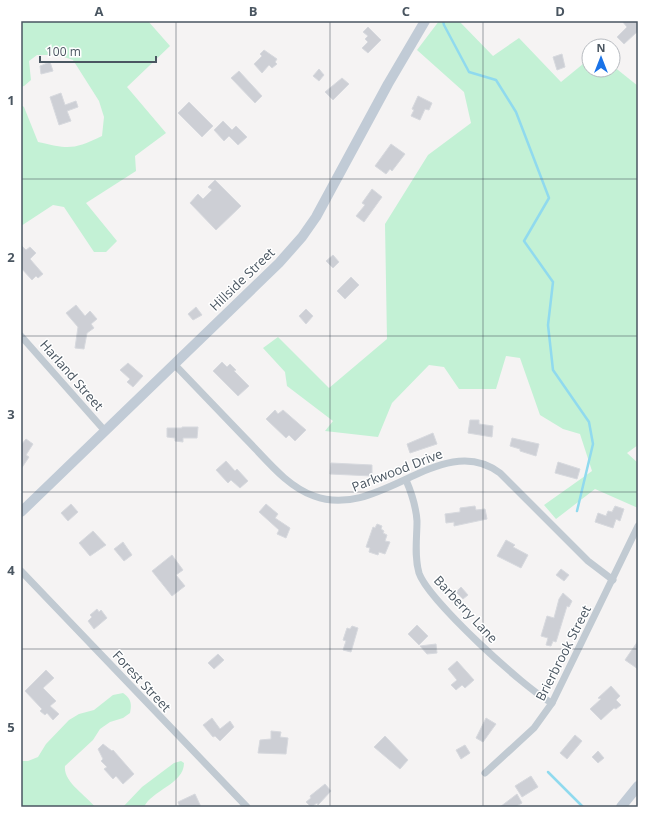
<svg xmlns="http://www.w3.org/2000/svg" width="659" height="828" viewBox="0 0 659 828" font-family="'Open Sans',sans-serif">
<rect width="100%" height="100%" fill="#f5f3f3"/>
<!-- green -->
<g fill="#c3f1d5">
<path d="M21 21H148L170 46 127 87 166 133 135 156 136 171 86 203 117 241 106 252H94L64 207 53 205 21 226V105L24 107 38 142C69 149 73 150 102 136L104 117 99 101 73 60 58 55H37L29 61 31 80 24 86 21 87Z"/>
<path d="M439 21H459L493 56 519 38 561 82 589 59V70H613V66L638 86V445L627 453 638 463V508L595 489 556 519 544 505 592 471 580 434 563 429 540 415 520 358 506 356 496 389H459L444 367 429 365 392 403 378 437 325 431 333 421 287 386 285 372 263 348 278 337 329 388 387 339 385 224 428 155 471 123 464 92 417 50Z"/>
<path d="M123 693C131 699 132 703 130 713L123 718 110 722 100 729 93 740 65 766C63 782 86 795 95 807H21V761H28L38 757 46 744 69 720 79 714 94 710 113 695Z"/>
<path d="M181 761 184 763C184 784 152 790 144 807H123L142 787 174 763Z"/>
</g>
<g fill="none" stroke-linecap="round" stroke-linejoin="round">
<!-- stream -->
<g stroke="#90daee" stroke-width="2.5">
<path d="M443 21 444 25 469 72 496 80 516 112 549 198 524 241 553 282 548 325 553 370 589 422 593 444 577 511"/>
<path d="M548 772 583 807"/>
</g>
</g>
<!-- building -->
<g fill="#cdcfd5" stroke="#d7d9de">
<path d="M622 21H638V31L624 44 617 37 627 27Z"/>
<path d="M368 27 381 40 368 53 362 48 368 42 365 39 368 36 363 32Z"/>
<path d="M264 50 277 59 275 62 277 64 272 68 269 65 262 73 254 64 262 56 260 54Z"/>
<path d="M562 54 565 67 557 70 553 57Z"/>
<path d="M50 62 53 71 41 74 40 66Z"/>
<path d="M319 69 324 75 319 81 313 76Z"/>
<path d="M239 71 262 96 255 103 231 78Z"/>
<path d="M342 78 349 84 333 100 325 92Z"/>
<path d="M61 93 65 105 76 101 78 107 67 111 71 121 59 125 50 97Z"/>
<path d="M418 96 432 103 429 110 425 109 420 120 411 116 414 110 412 109Z"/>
<path d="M189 102 213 126 202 137 178 113Z"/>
<path d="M223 121 232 130 236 126 247 137 238 145 229 136 224 141 214 130Z"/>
<path d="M391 144 405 154 392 171 390 169 386 174 375 166Z"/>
<path d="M215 180 241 206 216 230 190 203 198 194 203 199 212 190 208 187Z"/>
<path d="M372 189 382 197 364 222 356 216 365 205 362 203Z"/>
<path d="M21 245 26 250 30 247 36 253 30 259 43 274 38 278 36 276 32 280 21 268Z"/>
<path d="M333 255 339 262 333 268 326 261Z"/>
<path d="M351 277 359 285 345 299 337 291Z"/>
<path d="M76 305 85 316 90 311 97 319 91 324 94 328 87 333 84 349 75 348 78 327 66 313Z"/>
<path d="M196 307 202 315 193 320 188 314Z"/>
<path d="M306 309 313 316 306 324 299 316Z"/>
<path d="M222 362 227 367 230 364 236 370 234 371 249 386 238 396 213 371Z"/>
<path d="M128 363 143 376 133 387 127 382 130 379 120 370Z"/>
<path d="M275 410 278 414 283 410 306 430 295 441 289 435 286 438 266 419Z"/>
<path d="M470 420H479V424L493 426 492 437 468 433Z"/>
<path d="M182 427H198L197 438H183V442L175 441V438L167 437V428H182Z"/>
<path d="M433 433 437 444 410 453 407 444Z"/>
<path d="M512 438 539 444 536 456 520 451V449L510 446Z"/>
<path d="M26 439 33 444 26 455 29 457 21 469V445Z"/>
<path d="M226 461 235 471 237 469 248 481 240 488 231 480 228 483 216 470Z"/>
<path d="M558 462 580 469 577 479 555 473Z"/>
<path d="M331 463 372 465V476L330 474Z"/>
<path d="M71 504 78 512 68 521 61 513Z"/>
<path d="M266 504 278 514 275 518 290 528 286 538 277 534 279 530 259 512Z"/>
<path d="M475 506 476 510 485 509 487 519 454 526V522L446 523 445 514 460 512V508Z"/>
<path d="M615 506 624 509 620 521 616 519 613 528 595 522 598 513 606 516 608 511 612 512Z"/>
<path d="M377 524 382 526 381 529 384 531 383 533 387 535 385 541 390 542 385 554 379 552 378 555 369 552 370 548 366 547 373 527 375 528Z"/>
<path d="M93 531 106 545 90 556 79 543Z"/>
<path d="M506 540 515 545 513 547 528 555 521 568 497 556Z"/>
<path d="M123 542 132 555 124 561 114 549Z"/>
<path d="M172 555 183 570 176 575 185 586 172 596 152 571Z"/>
<path d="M561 569 569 575 564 581 556 575Z"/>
<path d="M461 587 468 595 463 599 456 592Z"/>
<path d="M563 593 572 601 569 607 567 606 556 642 553 641 551 646 546 645 548 638 541 636 547 616 554 618 559 599Z"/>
<path d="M97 609 99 612 101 610 107 618 94 629 88 621 92 617 90 615Z"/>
<path d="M417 625 428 636 419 645 408 634Z"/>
<path d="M352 626 358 628 351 652 343 650 346 641 343 640 347 628 350 629Z"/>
<path d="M638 641V669L625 660Z"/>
<path d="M436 644 437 653 427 654 420 646Z"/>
<path d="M218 654 224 660 214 669 208 663Z"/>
<path d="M457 661 474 680 465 688 462 685 456 690 451 685 457 680 448 669Z"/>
<path d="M46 670 54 678 43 688 56 701 50 706 59 714 53 720 47 713 45 715 40 711 42 709 25 691Z"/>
<path d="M611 686 620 696 616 700 621 705 616 709 614 708 601 720 590 709 601 699 598 698Z"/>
<path d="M212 718 220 729 230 721 234 727 220 741 215 736 213 737 203 725Z"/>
<path d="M486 718 496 724 483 742 476 738Z"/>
<path d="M271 731 281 732 280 737 288 738 286 754 258 753 260 740 271 739Z"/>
<path d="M575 735 582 741 567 759 560 753Z"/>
<path d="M385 736 408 760 400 769 374 747Z"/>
<path d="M103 744 112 751 113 750 134 774 123 784 116 776 113 779 104 769 107 767 101 761 103 759 98 749Z"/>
<path d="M465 745 470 753 461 759 456 750Z"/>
<path d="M598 751 604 758 598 763 592 757Z"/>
<path d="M531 776 538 787 522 797 515 786Z"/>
<path d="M325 784 331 791 318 805 317 803 311 807 306 802 311 798 310 796Z"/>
<path d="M195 794 201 807H180L178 802Z"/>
<path d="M517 794 522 803 515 807H500Z"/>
</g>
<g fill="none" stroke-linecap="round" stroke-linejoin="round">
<!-- street -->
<g stroke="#c1cad2" stroke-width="7">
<path d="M21 336 105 431"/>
<path d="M174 364C198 389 222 414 245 438 266 459 286 486 314 496 380 521 442 429 500 473L588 561 613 580"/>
<path d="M406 480C412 494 416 506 417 521 417 538 414 556 419 573 428 600 525 689 552 703"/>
<path d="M21 571 247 807"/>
<path d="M485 773 534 728 552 703 638 526"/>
</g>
<!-- secondary -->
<g stroke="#c1cbd6" stroke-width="10">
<path d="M21 512 279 263 302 237 316 217 388 84 425 21"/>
<path d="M621 807 638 786"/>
</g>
</g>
<!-- grid -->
<path fill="none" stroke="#4a5661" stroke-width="1" stroke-opacity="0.55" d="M176 21V807M330 21V807M483 21V807M21 179H638M21 336H638M21 492H638M21 649H638"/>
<g text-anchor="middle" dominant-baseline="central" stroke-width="3" stroke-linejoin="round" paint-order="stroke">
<!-- street labels -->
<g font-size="13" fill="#4a5661" stroke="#fff">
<text transform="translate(242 279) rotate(-44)">Hillside Street</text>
<text transform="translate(72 375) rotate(49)">Harland Street</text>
<text transform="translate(397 470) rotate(-21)">Parkwood Drive</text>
<text transform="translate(466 609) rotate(47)">Barberry Lane</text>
<text transform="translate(563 653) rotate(-63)">Brierbrook Street</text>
<text transform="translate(142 681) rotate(47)">Forest Street</text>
</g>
</g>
<!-- border -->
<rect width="659" height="828" fill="none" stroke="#ffffff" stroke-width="44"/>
<!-- north arrow -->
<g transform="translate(601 58)"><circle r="19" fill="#ffffff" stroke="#b7bbc0"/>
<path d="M0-3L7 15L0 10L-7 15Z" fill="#1a73e8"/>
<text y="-6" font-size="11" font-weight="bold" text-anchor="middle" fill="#4a5661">N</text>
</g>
<!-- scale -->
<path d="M40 56v6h116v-6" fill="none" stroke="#4a5661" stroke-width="2"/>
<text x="46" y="56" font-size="12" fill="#4a5661" stroke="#ffffff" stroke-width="3" paint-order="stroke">100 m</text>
<rect x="22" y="22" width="615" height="784" fill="none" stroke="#4a5661" stroke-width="1.5"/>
<g font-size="13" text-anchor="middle" font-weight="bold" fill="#4a5661">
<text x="99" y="16">A</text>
<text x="253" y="16">B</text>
<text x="406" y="16">C</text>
<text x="560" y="16">D</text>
<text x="11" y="105">1</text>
<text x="11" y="262">2</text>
<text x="11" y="419">3</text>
<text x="11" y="575">4</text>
<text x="11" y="732">5</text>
</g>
</svg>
